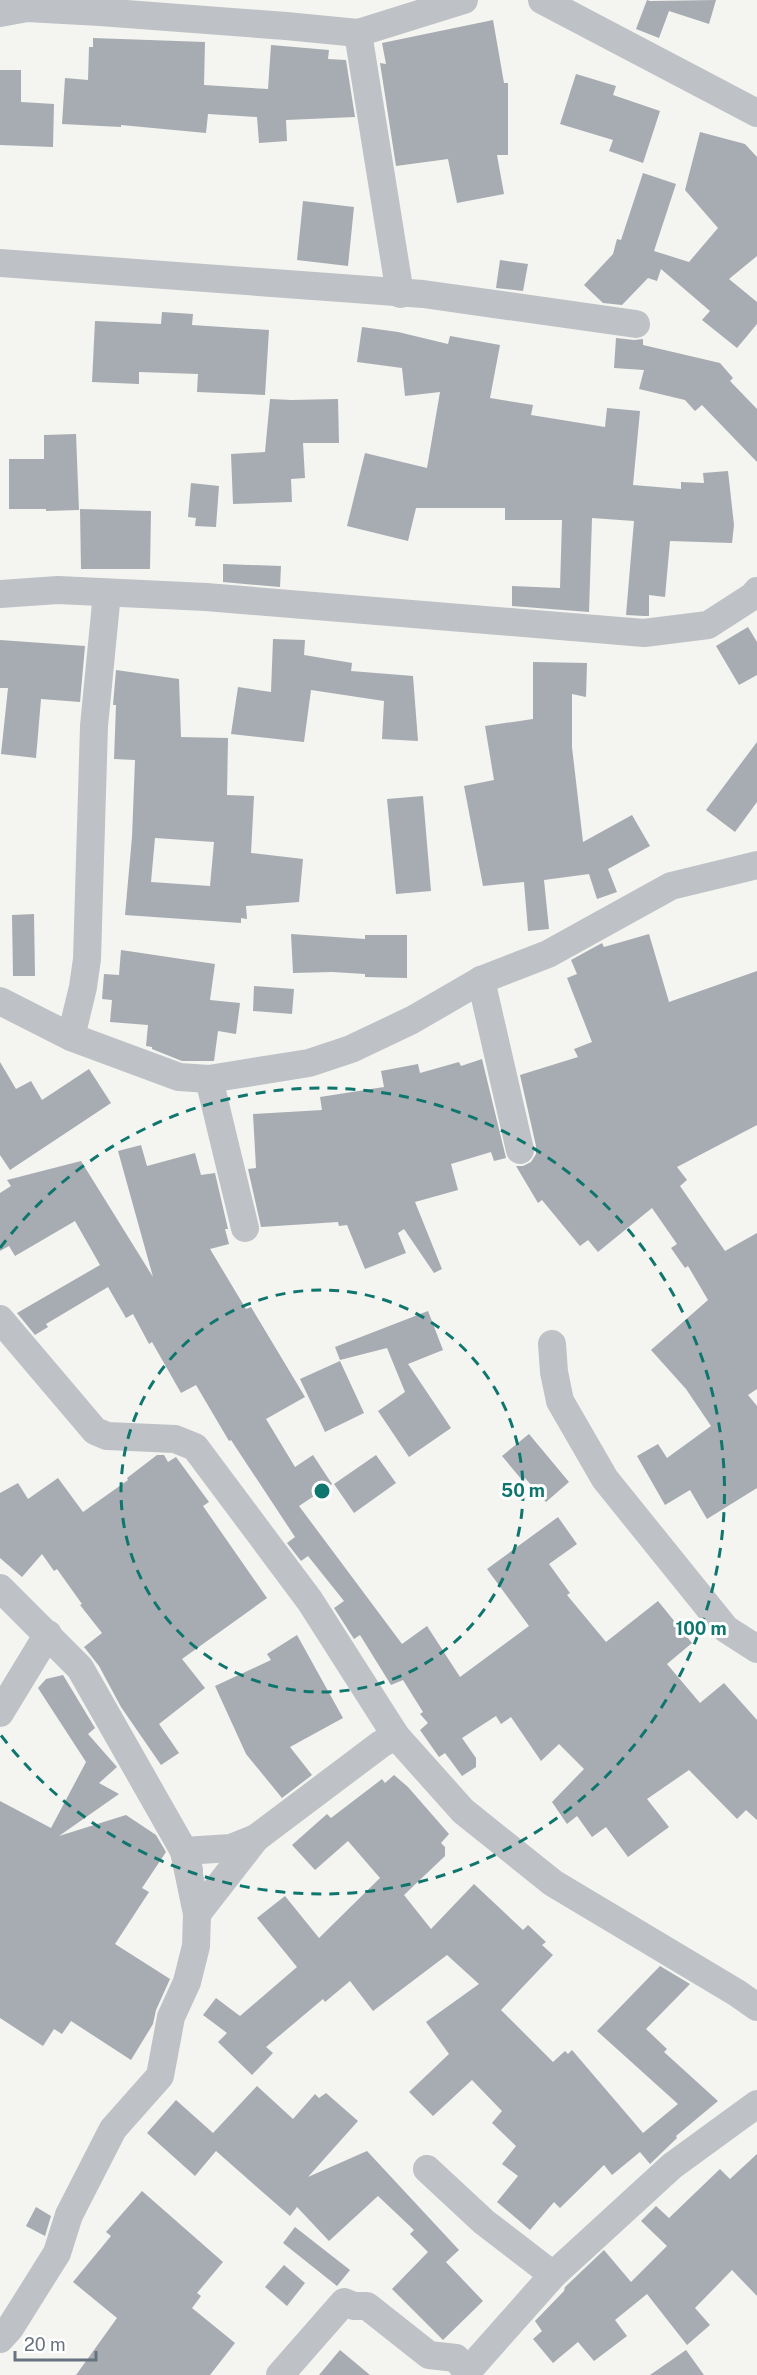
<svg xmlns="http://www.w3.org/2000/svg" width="757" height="2375" viewBox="0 0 757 2375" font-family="'Public Sans',sans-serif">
<rect width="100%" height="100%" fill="#f4f4f1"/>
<!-- building -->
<g fill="#a6acb1" fill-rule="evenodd">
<path d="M647 0 650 1 716 0 709 24 669 11 659 38 636 29Z"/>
<path d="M493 20 504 83H508V155H497L504 194 457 203 448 159 396 166 380 63 386 64 382 43Z"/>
<path d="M93 38 205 42 204 85 268 89 271 45 329 50 328 59 346 60 355 117 286 120 287 141 259 143 257 117 208 114 206 133 121 125V127L62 124 65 78 88 80 89 47H93Z"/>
<path d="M0 70H21V102L54 104 53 147 0 145Z"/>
<path d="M576 74 616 86 613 95 660 111 643 163 609 151 613 140 560 124Z"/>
<path d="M700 132 745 144 757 157V256L729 279 757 302V324L737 348 702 320 710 311 661 269 657 281 648 278 622 305 603 303 584 285 613 254 617 239 621 240 643 173 676 184 654 251 689 262 718 228 685 190Z"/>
<path d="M303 201 354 207 348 266 297 260Z"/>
<path d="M500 260 528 264 523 291 496 288Z"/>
<path d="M162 312 193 314 192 325 269 330 265 395 197 392 198 374 139 372V384L92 382 95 321 161 324Z"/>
<path d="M362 327 398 332 448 344 450 336 500 345 490 398 533 405 531 415 605 427 607 408 640 411 633 485 681 489V482L704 483 703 473 728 471 734 525 732 543 670 541 665 597 649 595V616H644L626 615 634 521 592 518 589 612 512 606V586L560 588 562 520H505V508H416L408 541 347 526 365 453 427 468 440 392 405 396 402 368 357 362Z"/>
<path d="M616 338 634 340 643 339V345L720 363 733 378 730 381 757 409V462L702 405 695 411 685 400 639 389 644 370 614 368Z"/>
<path d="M270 399 292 400 338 399 339 443H303L305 478 291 479 292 502 233 504 231 454 265 452Z"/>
<path d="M76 434 79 510 46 511V509H9V459H44V435Z"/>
<path d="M191 483 219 486 216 527 195 526 196 518 188 517Z"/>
<path d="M80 509 151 511 150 569H81Z"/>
<path d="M223 564 281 566 280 587 223 582Z"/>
<path d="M748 627 757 642V675L739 685 716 646Z"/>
<path d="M273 639 305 640 304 655 352 663 351 671 413 676 418 741 382 739 384 701 311 690 304 742 231 734 238 687 271 692Z"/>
<path d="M0 640 85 646 80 702 41 699 36 758 1 754 8 688H0Z"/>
<path d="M533 662 587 663 586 697 572 694V747L583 842 632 815 650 846 608 869 617 892 597 899 589 874 544 880 549 929 528 931 524 882 483 886 464 786 494 780 485 726 533 719Z"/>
<path d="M116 670 179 679 181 737 228 738 227 795 254 796 251 853 303 859 299 902 246 906 247 919 241 918V923L125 915 132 837 135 760 114 759 116 705H113ZM155 838 214 842 210 886 151 882Z"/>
<path d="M757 742V802L735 832 706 810Z"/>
<path d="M423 796 431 891 396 894 387 799Z"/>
<path d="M34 914 35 976H13L12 915Z"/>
<path d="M291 934 365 939V935H407V978L365 977V974L332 972 293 973Z"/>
<path d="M649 934 669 1002 757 971V1125L677 1167 687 1180 680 1186 725 1251 757 1233V1389L748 1395 757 1406V1488L707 1519 690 1490 665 1505 637 1456 658 1444 667 1458 711 1426 686 1389 651 1350 708 1300 688 1266 685 1268 671 1248 677 1244 652 1208 598 1252 588 1240 580 1246 542 1200 538 1203 516 1166H523L531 1162 536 1154V1146L520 1075 578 1057 574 1049 592 1042 567 978 577 974 571 960 602 943 604 947Z"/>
<path d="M121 950 215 964 210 1000 240 1003 236 1034 218 1031 214 1061H182L152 1049V1047L146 1046 148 1025 110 1022 112 1000 102 999 104 974 119 975Z"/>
<path d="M254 986 294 989 292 1014 253 1011Z"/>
<path d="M482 1059 506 1158 494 1161 491 1152 451 1164 458 1190 415 1202 442 1269 434 1273 404 1229 398 1233 406 1253 365 1269 347 1225 339 1226 338 1222 261 1227 248 1169 256 1168 253 1114 322 1110 320 1097 384 1087 381 1071 418 1064 420 1073 459 1062 461 1066Z"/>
<path d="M0 1062 16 1089 31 1081 42 1100 89 1069 111 1103 10 1170 0 1155Z"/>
<path d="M141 1145 147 1166 195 1153 201 1175 215 1173 228 1229H225L229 1244 210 1249 246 1309 251 1307 305 1397 266 1419 295 1467 313 1455 332 1484 299 1506 402 1644 427 1626 460 1677 529 1626 487 1569 558 1517 577 1544 549 1564 570 1593 567 1595 606 1642 658 1601 692 1643 667 1664 700 1703 724 1683 757 1720V1820L746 1810 737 1819 689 1770 647 1799 669 1827 628 1857 606 1827 592 1837 577 1816 567 1824 552 1802 584 1769 559 1744 541 1761 511 1717 501 1724 496 1716 462 1738 476 1758V1767L462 1776 445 1753 439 1757 420 1730 428 1723 420 1714 423 1712 403 1680 391 1685 360 1635 354 1639 334 1608 344 1601 308 1556 301 1561 287 1543 295 1537 231 1440 229 1441 196 1385 181 1393 152 1342 149 1344 133 1314 126 1318 108 1287 46 1324 48 1327 35 1335 17 1313 100 1265 75 1221 15 1256 9 1246 0 1251V1193L11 1186 7 1180 81 1161 153 1277 118 1151Z"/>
<path d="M428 1311 443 1350 408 1364 451 1428 409 1457 378 1411 405 1392 387 1348 340 1360 335 1347Z"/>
<path d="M340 1361 364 1413 325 1432 300 1379Z"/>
<path d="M529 1434 569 1482 546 1502 525 1478 522 1480 502 1456Z"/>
<path d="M157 1455H164L168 1462 176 1457 209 1502 203 1506 267 1598 182 1659 205 1688 159 1724 179 1753 161 1765 121 1707 99 1666 84 1647 102 1633 80 1605 82 1604 57 1569 54 1571 42 1554 22 1577 0 1558V1493L18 1483 28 1499 58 1478 83 1512 128 1480 127 1478Z"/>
<path d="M376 1455 396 1483 354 1513 334 1484Z"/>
<path d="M297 1635 343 1718 290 1747 312 1775 282 1798 246 1754 215 1686 271 1660 267 1654Z"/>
<path d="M63 1675 95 1728 88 1734 117 1767 99 1783 119 1794 59 1836 126 1815 156 1835 166 1852 142 1888 149 1892 115 1944 170 1979 156 2010 153 2024 131 2060 71 2021 62 2034 54 2029 43 2046 0 2018V1801L51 1828 86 1762 38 1688 46 1679Z"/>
<path d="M394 1775 408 1787 449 1834 441 1843 445 1847V1856L404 1895 431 1929 474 1884 523 1930 528 1925 546 1942 542 1945 553 1955 501 2010 553 2062 565 2051 568 2054 572 2050 643 2133 678 2104 597 2031 660 1966 690 1984 646 2029 667 2049 664 2052 718 2101 676 2136 677 2138 650 2164 640 2152 612 2175 604 2165 560 2208 554 2202 530 2230 497 2202 518 2176 502 2164 516 2146 492 2123 502 2111 472 2080 433 2116 409 2092 449 2054 426 2022 479 1984 447 1955 373 2011 350 1981 325 2002 323 1999 266 2047 273 2053 252 2075 218 2042 227 2033 203 2015 216 1998 240 2016 297 1967 257 1918 285 1896 319 1938 380 1878 348 1841 315 1870 292 1845 327 1814 331 1818 382 1779 385 1783Z"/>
<path d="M257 2086 293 2119 315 2094 319 2098 326 2093 358 2121 308 2177 367 2151 459 2250 446 2262 443 2259 483 2301 443 2340 392 2289 428 2252 410 2234 414 2230 378 2196 329 2241 297 2207 290 2216 216 2151 195 2176 147 2133 176 2100 213 2133Z"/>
<path d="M757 2154V2296L732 2270 695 2308 710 2325 687 2345 647 2294 615 2320 627 2336 594 2361 578 2342 553 2363 533 2339 542 2331 535 2321 564 2291 565 2287 604 2250 631 2282 667 2246 641 2221 656 2206 669 2218 720 2169 730 2179Z"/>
<path d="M142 2191 223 2262 197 2293 201 2296 192 2308 235 2343 210 2375H76L117 2318 73 2282 111 2236 106 2232Z"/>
<path d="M36 2207 51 2216 45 2236 26 2226Z"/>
<path d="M295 2227 350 2270 337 2286 283 2243Z"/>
<path d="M284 2265 305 2283 287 2306 265 2287Z"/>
<path d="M340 2350 370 2375H319Z"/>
<path d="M686 2350 704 2375H650Z"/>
</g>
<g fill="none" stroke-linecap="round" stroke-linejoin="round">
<!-- street -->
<g stroke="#bec1c5" stroke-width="28">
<path d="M542 0 757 113"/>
<path d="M0 13 27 8 100 12 286 26 358 33 464 0"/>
<path d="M358 33 400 294"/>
<path d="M0 263 423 294 636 324"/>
<path d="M0 594 58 590 206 597 644 633 708 625 753 596 757 591"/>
<path d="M481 980 520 1150"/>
<path d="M0 1001 71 1037 179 1077 209 1079 309 1063 351 1049 412 1020 481 980 548 954 671 886 757 865"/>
<path d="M71 1037 83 987 87 959 94 726 107 593"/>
<path d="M209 1079 245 1228"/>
<path d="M0 1319 95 1431 107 1436 175 1439 195 1447 310 1601 396 1736 463 1811 553 1883 737 1993 757 2007"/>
<path d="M552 1344 554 1372 560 1401 605 1479 726 1629 757 1649"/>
<path d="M0 1588 80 1668 184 1851 189 1870"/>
<path d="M0 1713 48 1634"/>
<path d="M184 1851 231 1848 256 1838 381 1744 396 1736"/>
<path d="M197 1914 256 1838"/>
<path d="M427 2169 484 2222 553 2275"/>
<path d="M0 2339 10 2328 57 2253 69 2215 113 2129 160 2076 171 2017 187 1982 196 1946 197 1914 184 1851"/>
<path d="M280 2375 344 2302 354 2306H367L429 2355 456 2358 467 2372 553 2275 672 2166 757 2104"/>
</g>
</g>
<!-- distance rings -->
<g fill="none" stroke="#0f766e" stroke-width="3" stroke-dasharray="10 8">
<circle cx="322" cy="1491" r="201"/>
<path d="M0 1248A403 403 0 1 1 0 1734"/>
</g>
<circle cx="322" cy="1491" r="9" fill="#0f766e" stroke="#fff" stroke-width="3"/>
<g font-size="18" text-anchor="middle" font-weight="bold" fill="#0f766e" stroke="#fff" stroke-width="6" stroke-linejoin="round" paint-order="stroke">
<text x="523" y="1497">50 m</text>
<text x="701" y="1635">100 m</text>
</g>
<!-- scale -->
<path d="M15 2351v9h81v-9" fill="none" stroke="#67737f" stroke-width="3"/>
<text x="24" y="2351" font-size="18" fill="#67737f" stroke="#ffffff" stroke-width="4.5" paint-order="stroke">20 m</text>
</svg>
